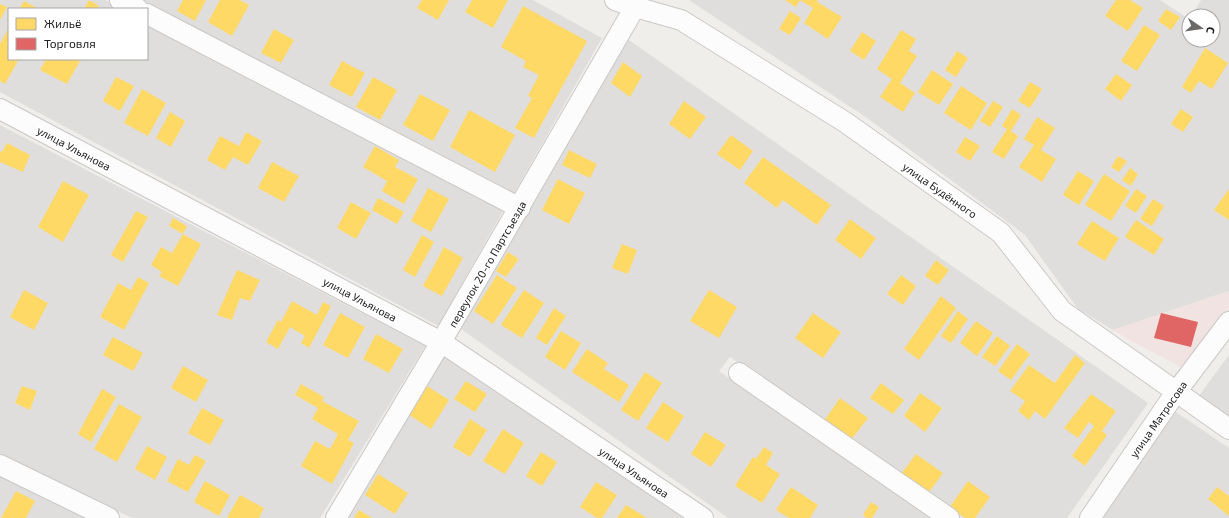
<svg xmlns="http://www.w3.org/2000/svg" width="1229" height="518" viewBox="0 0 1229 518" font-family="'Exo 2',sans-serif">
<rect width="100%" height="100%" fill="#f0eeeb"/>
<!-- residential -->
<g fill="#dfdedc">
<path d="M0 0H105L122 9H9V59H147V23L503 211 438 326 0 92Z"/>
<path d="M137 0H533L602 38 513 195Z"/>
<path d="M689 0H1160L1189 19V40H1213V16H1192L1201 0H1229V291L1113 330 1078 309 1025 235 867 118Z"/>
<path d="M626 38 1148 403 1067 518H962L730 357 719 371 931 518H728L461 329Z"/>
<path d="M0 125 425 346 320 518H132L0 454Z"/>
<path d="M440 350 687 518H339Z"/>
<path d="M1229 355V418L1198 397Z"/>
<path d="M1173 410 1229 448V518H1102Z"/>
<path d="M0 476 88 518H0Z"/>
</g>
<!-- commercial -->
<path fill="#f1e3e1" d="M1229 291V310L1181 367 1131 341 1113 330Z"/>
<!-- homes -->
<g fill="#ffd966">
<path d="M89 0 99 6 97 9H84Z"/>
<path d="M183 0H206L195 21 177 11Z"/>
<path d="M220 0H240L249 5 232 36 208 22Z"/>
<path d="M422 0H449L438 20 417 8Z"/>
<path d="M472 0H508L493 28 465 12Z"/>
<path d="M785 0H818L817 2 842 17 828 39 804 23 813 8 800 0 796 7Z"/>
<path d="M1116 0H1130L1143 8 1128 31 1105 16Z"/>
<path d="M24 1 39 9H19Z"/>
<path d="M0 4 7 7 0 20Z"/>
<path d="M523 6 587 41 534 138 515 128 532 98 528 96 539 75 523 67 526 61 501 47Z"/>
<path d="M1166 9 1180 17 1171 30 1158 21Z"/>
<path d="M790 11 801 18 790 35 779 29Z"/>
<path d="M1144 25 1160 35 1137 71 1121 61Z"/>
<path d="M9 27V59H19L5 84 0 81V44Z"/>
<path d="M274 29 294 40 281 63 261 53Z"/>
<path d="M901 30 916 39 909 51 917 56 900 83 915 93 903 112 880 97 892 79 877 69Z"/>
<path d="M862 32 876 41 864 60 850 51Z"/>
<path d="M1205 48 1228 63 1212 89 1199 81 1191 93 1182 87Z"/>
<path d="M957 51 968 58 956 77 945 70Z"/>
<path d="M46 59H81L67 84 40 70Z"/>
<path d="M342 61 365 73 352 97 329 85Z"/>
<path d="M623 62 642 76 630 97 611 83Z"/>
<path d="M932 70 953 84 939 105 918 92Z"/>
<path d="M1116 74 1132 85 1121 101 1105 89Z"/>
<path d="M116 77 134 86 120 111 103 101Z"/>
<path d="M373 77 397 90 380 120 356 107Z"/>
<path d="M1030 82 1042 89 1030 108 1018 101Z"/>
<path d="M961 86 987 103 971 130 944 113Z"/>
<path d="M142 89 166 103 148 136 124 123Z"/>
<path d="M420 94 450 110 433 141 403 125Z"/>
<path d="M684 101 706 117 690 139 669 124Z"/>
<path d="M993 101 1003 107 990 127 980 121Z"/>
<path d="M1012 109 1021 115 1011 131 1018 136 1004 159 992 152 1007 129 1002 126Z"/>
<path d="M1181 109 1193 117 1183 132 1171 124Z"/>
<path d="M469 110 515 135 495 172 450 147Z"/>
<path d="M170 112 185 121 171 147 156 138Z"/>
<path d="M1037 117 1055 128 1041 150 1056 159 1042 182 1019 167 1034 145 1024 139Z"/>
<path d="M246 132 262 141 248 165 233 157 225 170 207 160 220 136 239 146Z"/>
<path d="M731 135 753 151 740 170 717 154Z"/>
<path d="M965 137 980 146 970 161 956 152Z"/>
<path d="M7 143 30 155 23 172 0 162V151L2 152Z"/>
<path d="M375 146 399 160 395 167 418 179 404 204 382 191 387 181 363 167Z"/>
<path d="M569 150 597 164 590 178 562 165Z"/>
<path d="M1118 156 1127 161 1119 172 1111 167Z"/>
<path d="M763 157 831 205 817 225 783 200 777 208 744 183Z"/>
<path d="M272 162 299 176 284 202 258 188Z"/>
<path d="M1130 168 1138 174 1131 186 1122 180Z"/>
<path d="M1078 171 1094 181 1079 205 1063 195Z"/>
<path d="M1104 174 1130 191 1111 221 1085 205Z"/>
<path d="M558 179 585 193 569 224 542 210Z"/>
<path d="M63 181 89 195 63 242 38 227Z"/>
<path d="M428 188 449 199 431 232 411 221Z"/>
<path d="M1136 189 1147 196 1136 213 1125 206Z"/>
<path d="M1229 189V220L1214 210Z"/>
<path d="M378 198 404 212 397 224 372 210Z"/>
<path d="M1153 199 1164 206 1152 226 1140 219Z"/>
<path d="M351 202 371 213 356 239 337 228Z"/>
<path d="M136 211 148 217 123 262 111 255Z"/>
<path d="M173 218 187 226 183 234 169 226Z"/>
<path d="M850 219 876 238 861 259 835 240Z"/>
<path d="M1136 220 1164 239 1154 255 1125 237Z"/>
<path d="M1092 221 1119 238 1105 261 1077 244Z"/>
<path d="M183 234 201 244 178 286 159 276 162 272 151 265 161 247 172 253Z"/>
<path d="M422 235 434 242 415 277 403 270Z"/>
<path d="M622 244 637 250 628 274 612 268Z"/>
<path d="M444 247 463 258 442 296 423 286Z"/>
<path d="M508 252 519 259 506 277 496 271Z"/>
<path d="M936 260 949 270 938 285 925 276Z"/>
<path d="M237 270 260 280 250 301 240 298 232 320 217 315Z"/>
<path d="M497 275 517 288 493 324 474 311Z"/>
<path d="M901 275 916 286 903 305 887 294Z"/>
<path d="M138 277 149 283 124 330 100 317 118 283 131 290Z"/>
<path d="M24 290 48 303 34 330 10 317Z"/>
<path d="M524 290 544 303 522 338 501 325Z"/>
<path d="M709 290 737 307 719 338 690 321Z"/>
<path d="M941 296 956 308 919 360 904 349Z"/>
<path d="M292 301 317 315 323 302 331 306 309 348 301 343 305 336 290 327 278 349 266 342 278 320 281 322Z"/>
<path d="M554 308 566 316 547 345 536 338Z"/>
<path d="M958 311 968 319 951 343 941 336Z"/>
<path d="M340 313 365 327 348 358 323 345Z"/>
<path d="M813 313 841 332 823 358 795 338Z"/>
<path d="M976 321 993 333 977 356 960 343Z"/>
<path d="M561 331 581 343 565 370 545 357Z"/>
<path d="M376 334 403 349 389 373 363 359Z"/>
<path d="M997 336 1010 346 995 366 982 357Z"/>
<path d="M113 337 143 353 133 371 103 355Z"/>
<path d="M1017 344 1030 354 1011 380 998 371Z"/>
<path d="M587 349 608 363 604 369 629 385 619 402 572 372Z"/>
<path d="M1075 355 1085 363 1045 419 1035 411 1029 420 1018 411 1025 401 1010 391 1029 365 1055 383Z"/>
<path d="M183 366 208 380 196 402 171 388Z"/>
<path d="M645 372 662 383 638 421 621 410Z"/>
<path d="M466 381 487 394 475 412 454 399Z"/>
<path d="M881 383 904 400 893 414 870 398Z"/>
<path d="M301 384 324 397 322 401 359 421 348 440 354 443 332 484 301 466 315 441 330 449 338 434 312 419 318 408 295 395Z"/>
<path d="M424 384 449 400 431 429 406 413Z"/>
<path d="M22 386 37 391 30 410 15 403Z"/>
<path d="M102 389 116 397 91 442 78 434Z"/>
<path d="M920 393 942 408 925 432 904 416Z"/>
<path d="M1091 394 1116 411 1102 431 1107 435 1085 466 1072 456 1094 426 1089 422 1078 438 1064 428Z"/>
<path d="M840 398 868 418 851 440 824 421Z"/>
<path d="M663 402 684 416 668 442 646 428Z"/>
<path d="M119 404 142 417 117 462 94 449Z"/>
<path d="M202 408 224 420 210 445 188 433Z"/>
<path d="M470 419 487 430 470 457 453 447Z"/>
<path d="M503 429 524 443 505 474 483 461Z"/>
<path d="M705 432 726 445 711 467 691 454Z"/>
<path d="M147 446 167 457 155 480 135 469Z"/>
<path d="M764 447 773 453 766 465 780 474 762 503 735 486 753 457 756 459Z"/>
<path d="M541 452 557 462 542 486 526 476Z"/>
<path d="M916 454 943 473 929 492 902 473Z"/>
<path d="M195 455 206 461 188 492 167 481 178 459 189 465Z"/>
<path d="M378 474 408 493 395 514 365 495Z"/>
<path d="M205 481 230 495 219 516 194 502Z"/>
<path d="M968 481 990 497 975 518H965L950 507Z"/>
<path d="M596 482 617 495 602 518H597L580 507Z"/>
<path d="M791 487 818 505 810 518H789L776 510Z"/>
<path d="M1217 487 1229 496V516L1208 499Z"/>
<path d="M16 491 35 501 26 518H1Z"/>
<path d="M240 495 264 508 259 518H227Z"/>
<path d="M871 502 879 507 872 518H867L863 515Z"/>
<path d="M626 505 647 518H617Z"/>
<path d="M359 510 372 518H354Z"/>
</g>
<!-- shops -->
<path fill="#e06666" d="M1161 313 1198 322 1191 347 1154 338Z"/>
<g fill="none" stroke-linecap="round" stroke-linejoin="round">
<defs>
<g id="street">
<path d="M120 0 138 9"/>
<path d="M615 0 635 7 681 20 845 122 1001 233 1062 311 1229 429"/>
<path d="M147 14 520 208"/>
<path d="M0 109 441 342 703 518"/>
<path d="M739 373 949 518"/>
<path d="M0 465 109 518"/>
<path d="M336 518 441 342 635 7"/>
<path d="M1090 518 1176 392 1229 322"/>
</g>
</defs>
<!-- street casing -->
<use href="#street" stroke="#c9c8c7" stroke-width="22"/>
<!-- street -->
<use href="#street" stroke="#fdfcfc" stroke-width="20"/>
</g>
<g text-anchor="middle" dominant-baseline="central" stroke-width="4" stroke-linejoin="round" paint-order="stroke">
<!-- street labels -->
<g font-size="11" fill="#222" stroke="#fff">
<text transform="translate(74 148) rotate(28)">улица Ульянова</text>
<text transform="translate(940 190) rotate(35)">улица Будённого</text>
<text transform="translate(487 264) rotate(-60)">переулок 20-го Партсъезда</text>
<text transform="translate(360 299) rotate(28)">улица Ульянова</text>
<text transform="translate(1158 419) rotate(-55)">улица Матросова</text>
<text transform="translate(634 472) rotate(34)">улица Ульянова</text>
</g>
</g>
<!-- legend -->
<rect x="8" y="8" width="140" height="52" fill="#ffffff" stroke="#a7a7a7"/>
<rect x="16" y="18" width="20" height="12" fill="#ffd966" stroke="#a7a7a7"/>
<text x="44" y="28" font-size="12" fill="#222222">Жильё</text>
<rect x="16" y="38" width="20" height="12" fill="#e06666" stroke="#a7a7a7"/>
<text x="44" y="48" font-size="12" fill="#222222">Торговля</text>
<!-- north arrow -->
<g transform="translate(1201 28) rotate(103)"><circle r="19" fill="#ffffff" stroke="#a7a7a7"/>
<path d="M0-3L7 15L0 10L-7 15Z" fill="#6a6968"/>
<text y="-6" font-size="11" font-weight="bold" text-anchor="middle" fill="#222222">С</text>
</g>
</svg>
